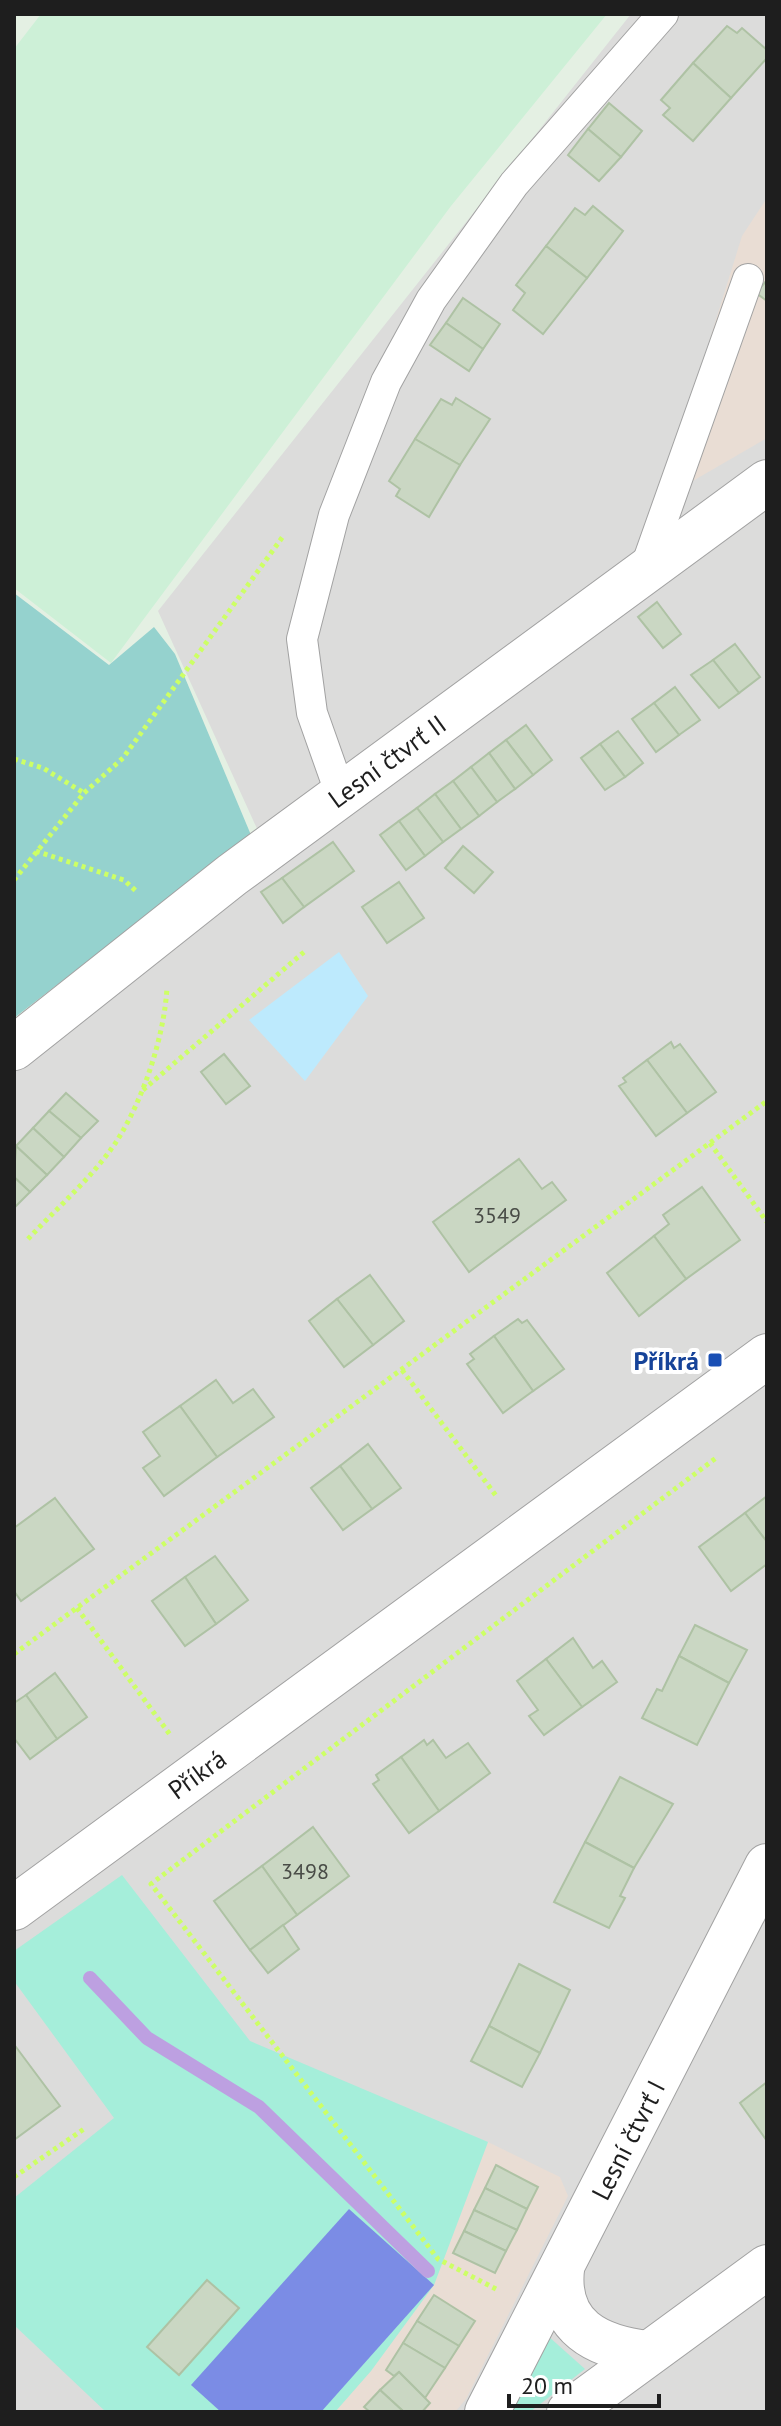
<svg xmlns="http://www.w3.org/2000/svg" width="781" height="2426" viewBox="0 0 781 2426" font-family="'PT Sans',sans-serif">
<rect width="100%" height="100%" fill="#e4f0e3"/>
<!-- residential -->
<path fill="#dcdcdb" d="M631 14H767V2412H14V1065L269 855 158 611Z"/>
<!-- industrial -->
<g fill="#e9ddd4">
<path d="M767 198V438L660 500 742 236Z"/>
<path d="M488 2142 560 2177 568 2196 466 2399 455 2412H335L371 2371 434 2285Z"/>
</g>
<!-- farmland -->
<path fill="#cdf0d7" d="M41 14H607L451 206 111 663 14 588V49Z"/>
<!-- grass -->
<g fill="#a5eeda">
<path d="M122 1875 250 2041 488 2142 434 2285 371 2371 335 2412H106L14 2325V2198L114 2118 14 1981V1951Z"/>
<path d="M548 2336 585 2369 530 2412H509Z"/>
</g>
<!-- forest -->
<path fill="#95d2ce" d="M14 593 109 665 154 627 175 654 251 835 14 1018Z"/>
<!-- park -->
<path fill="#bdeafd" d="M339 952 368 996 305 1081 249 1020Z"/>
<!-- pitch -->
<path fill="#7b8ce5" d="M349 2209 434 2285 321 2412H221L191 2385Z"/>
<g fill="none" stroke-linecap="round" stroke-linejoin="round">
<!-- stream -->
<path stroke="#bda0e1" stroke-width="14" d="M90 1978 147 2038 259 2107 428 2271"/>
</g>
<!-- building -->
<g fill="#cad7c3" stroke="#aec2a4" stroke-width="2">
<path d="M727 26 737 33 742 28 767 50V58L731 98 693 63Z"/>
<path d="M693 63 731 98 693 141 663 115 670 108 661 100Z"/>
<path d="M609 103 642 131 621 157 588 129Z"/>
<path d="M588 129 621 157 599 181 568 155Z"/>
<path d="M593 206 623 231 587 278 546 246 575 208 585 215Z"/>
<path d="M546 246 587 278 543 334 513 310 525 293 516 285Z"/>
<path d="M767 280V301L756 293Z"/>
<path d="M463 298 500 324 483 349 446 323Z"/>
<path d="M446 323 483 349 469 371 430 345Z"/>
<path d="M456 398 490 419 460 465 415 439 441 399 452 405Z"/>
<path d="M415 439 460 465 429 517 396 496 400 489 389 481Z"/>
<path d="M657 602 681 634 663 648 638 617Z"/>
<path d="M735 644 760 677 739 693 713 660Z"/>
<path d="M713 660 739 693 719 708 691 675Z"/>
<path d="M675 687 700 720 679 735 654 703Z"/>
<path d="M654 703 679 735 656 752 632 719Z"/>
<path d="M526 725 552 760 533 775 506 740Z"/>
<path d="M618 731 643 763 625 777 600 744Z"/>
<path d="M506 740 533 775 515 789 489 753Z"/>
<path d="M600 744 625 777 605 790 581 758Z"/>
<path d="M489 753 515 789 497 802 471 767Z"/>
<path d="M471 767 497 802 479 816 453 781Z"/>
<path d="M453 781 479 816 461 829 435 794Z"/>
<path d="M435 794 461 829 443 842 417 808Z"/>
<path d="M417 808 443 842 425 856 399 821Z"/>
<path d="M399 821 425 856 406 870 380 835Z"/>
<path d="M333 842 354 871 304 907 282 878Z"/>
<path d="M463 846 493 872 474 893 445 868Z"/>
<path d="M282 878 304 907 283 923 261 892Z"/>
<path d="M399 882 424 918 387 943 362 907Z"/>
<path d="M671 1042 674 1048 680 1044 716 1092 687 1113 647 1060Z"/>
<path d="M224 1054 250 1086 226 1104 201 1072Z"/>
<path d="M647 1060 687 1113 656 1136 619 1086 626 1082 623 1078Z"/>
<path d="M66 1093 98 1121 81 1138 49 1111Z"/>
<path d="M49 1111 81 1138 64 1157 33 1128Z"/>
<path d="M33 1128 64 1157 47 1175 16 1146Z"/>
<path d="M16 1146 47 1175 30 1192 14 1177Z"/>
<path d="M519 1159 542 1189 552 1182 566 1200 469 1272 433 1222Z"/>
<path d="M14 1177 30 1192 14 1208Z"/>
<path d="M702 1187 740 1240 686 1279 654 1236 669 1224 663 1215Z"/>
<path d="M654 1236 686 1279 639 1316 607 1273Z"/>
<path d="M370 1275 404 1321 373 1345 337 1299Z"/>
<path d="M337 1299 373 1345 344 1367 309 1321Z"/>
<path d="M518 1319 522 1323 527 1320 564 1369 533 1391 494 1336Z"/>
<path d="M494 1336 533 1391 503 1413 467 1364 474 1359 470 1354Z"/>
<path d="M216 1380 233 1403 253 1389 274 1417 217 1457 180 1406Z"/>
<path d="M180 1406 217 1457 164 1496 143 1468 160 1456 143 1432Z"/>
<path d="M368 1444 401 1488 372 1509 340 1466Z"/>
<path d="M340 1466 372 1509 343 1530 311 1488Z"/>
<path d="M767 1496V1542L745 1513Z"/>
<path d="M55 1498 94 1549 21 1601 14 1591V1528Z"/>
<path d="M745 1513 767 1542V1564L731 1591 699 1547Z"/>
<path d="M215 1556 248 1600 216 1624 185 1577Z"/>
<path d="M185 1577 216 1624 185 1646 152 1601Z"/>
<path d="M695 1625 747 1650 729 1683 679 1656Z"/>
<path d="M573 1638 593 1668 602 1661 617 1682 582 1707 546 1659Z"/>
<path d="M679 1656 729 1683 697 1745 642 1718 657 1689 662 1691Z"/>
<path d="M546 1659 582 1707 544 1735 529 1716 538 1710 517 1681Z"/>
<path d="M55 1673 87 1717 57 1739 26 1695Z"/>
<path d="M26 1695 57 1739 30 1759 14 1738V1703Z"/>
<path d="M424 1740 427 1745 433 1740 446 1758 468 1743 490 1773 439 1811 401 1757Z"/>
<path d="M401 1757 439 1811 409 1833 373 1784 379 1780 376 1775Z"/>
<path d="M620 1777 673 1804 634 1868 585 1842Z"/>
<path d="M313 1827 349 1876 297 1915 262 1866Z"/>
<path d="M585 1842 634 1868 620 1896 625 1898 609 1928 554 1902Z"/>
<path d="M262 1866 297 1915 250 1950 214 1901Z"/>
<path d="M283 1925 299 1949 268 1973 250 1950Z"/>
<path d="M519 1964 570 1990 540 2053 489 2026Z"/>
<path d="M489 2026 540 2053 522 2087 471 2061Z"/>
<path d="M16 2047 60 2106 14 2140V2048Z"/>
<path d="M767 2082V2141L740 2103Z"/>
<path d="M496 2165 538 2187 527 2209 485 2188Z"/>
<path d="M485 2188 527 2209 517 2230 474 2210Z"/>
<path d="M474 2210 517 2230 506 2251 464 2231Z"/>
<path d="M464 2231 506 2251 495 2273 453 2253Z"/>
<path d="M207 2280 239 2308 179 2375 147 2347Z"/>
<path d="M434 2295 475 2321 459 2346 417 2321Z"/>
<path d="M417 2321 459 2346 445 2368 403 2343Z"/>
<path d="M403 2343 445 2368 425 2398 399 2372 394 2376 386 2370Z"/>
<path d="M399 2372 430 2403 422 2412H404L380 2390Z"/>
<path d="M380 2390 404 2412H370L364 2407Z"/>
</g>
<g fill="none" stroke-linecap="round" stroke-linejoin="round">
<defs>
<g id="lane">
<path d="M644 572 748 279"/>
<path d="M341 795 312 713 302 639 334 515 386 382 431 300 514 184 663 14"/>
</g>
<g id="street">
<path d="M14 1048 232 875 767 482"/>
<path d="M14 1908 767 1356"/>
<path d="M562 2269C556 2327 597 2347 648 2353"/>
<path d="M487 2412 767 1866"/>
<path d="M569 2412 767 2267"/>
</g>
</defs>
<!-- lane casing -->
<use href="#lane" stroke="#a2a2a2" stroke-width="32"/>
<!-- street casing -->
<use href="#street" stroke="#a2a2a2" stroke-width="46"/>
<!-- path -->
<g stroke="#cdff65" stroke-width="5" stroke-dasharray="4 4" stroke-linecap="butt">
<path d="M14 759 43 768 84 793"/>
<path d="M36 851 124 880 137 892"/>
<path d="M14 880 84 793 123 758 284 535"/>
<path d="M143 1090 304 952"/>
<path d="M710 1143 767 1222"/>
<path d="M28 1239C58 1207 95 1175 118 1139 144 1097 164 1037 167 988"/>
<path d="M402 1370 497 1497"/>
<path d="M77 1608 171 1736"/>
<path d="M14 1654 767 1101"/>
<path d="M14 2177 84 2129"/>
<path d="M496 2289 438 2259 151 1884 716 1458"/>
</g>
<!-- lane -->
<use href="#lane" stroke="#fff" stroke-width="30"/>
<!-- street -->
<use href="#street" stroke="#fff" stroke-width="44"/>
</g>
<!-- markers -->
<rect fill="#1a4fb4" stroke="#fff" stroke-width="3" x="707" y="1352" width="16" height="16" rx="4"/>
<g text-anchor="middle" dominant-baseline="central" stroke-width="8" stroke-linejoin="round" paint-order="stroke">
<!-- number labels -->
<g font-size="22" fill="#494c47">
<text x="497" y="1215">3549</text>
<text x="305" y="1871">3498</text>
</g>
<!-- street labels -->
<g font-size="26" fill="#1e1e1e" stroke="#fff">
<text transform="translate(387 761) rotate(-36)">Lesní čtvrť II</text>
<text transform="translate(197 1774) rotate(-36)">Příkrá</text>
<text transform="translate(628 2140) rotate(-63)">Lesní čtvrť I</text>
</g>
<!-- transit labels -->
<g font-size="26" font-weight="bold" fill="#164399" stroke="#fff" text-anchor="end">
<text x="699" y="1360">Příkrá</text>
</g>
</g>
<!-- border -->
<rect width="781" height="2426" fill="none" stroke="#1e1e1e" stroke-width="32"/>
<!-- scale -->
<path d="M509 2394v12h150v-12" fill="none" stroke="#1e1e1e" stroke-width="4"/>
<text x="521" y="2394" font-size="24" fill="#1e1e1e" stroke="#ffffff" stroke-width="6" paint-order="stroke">20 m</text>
</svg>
